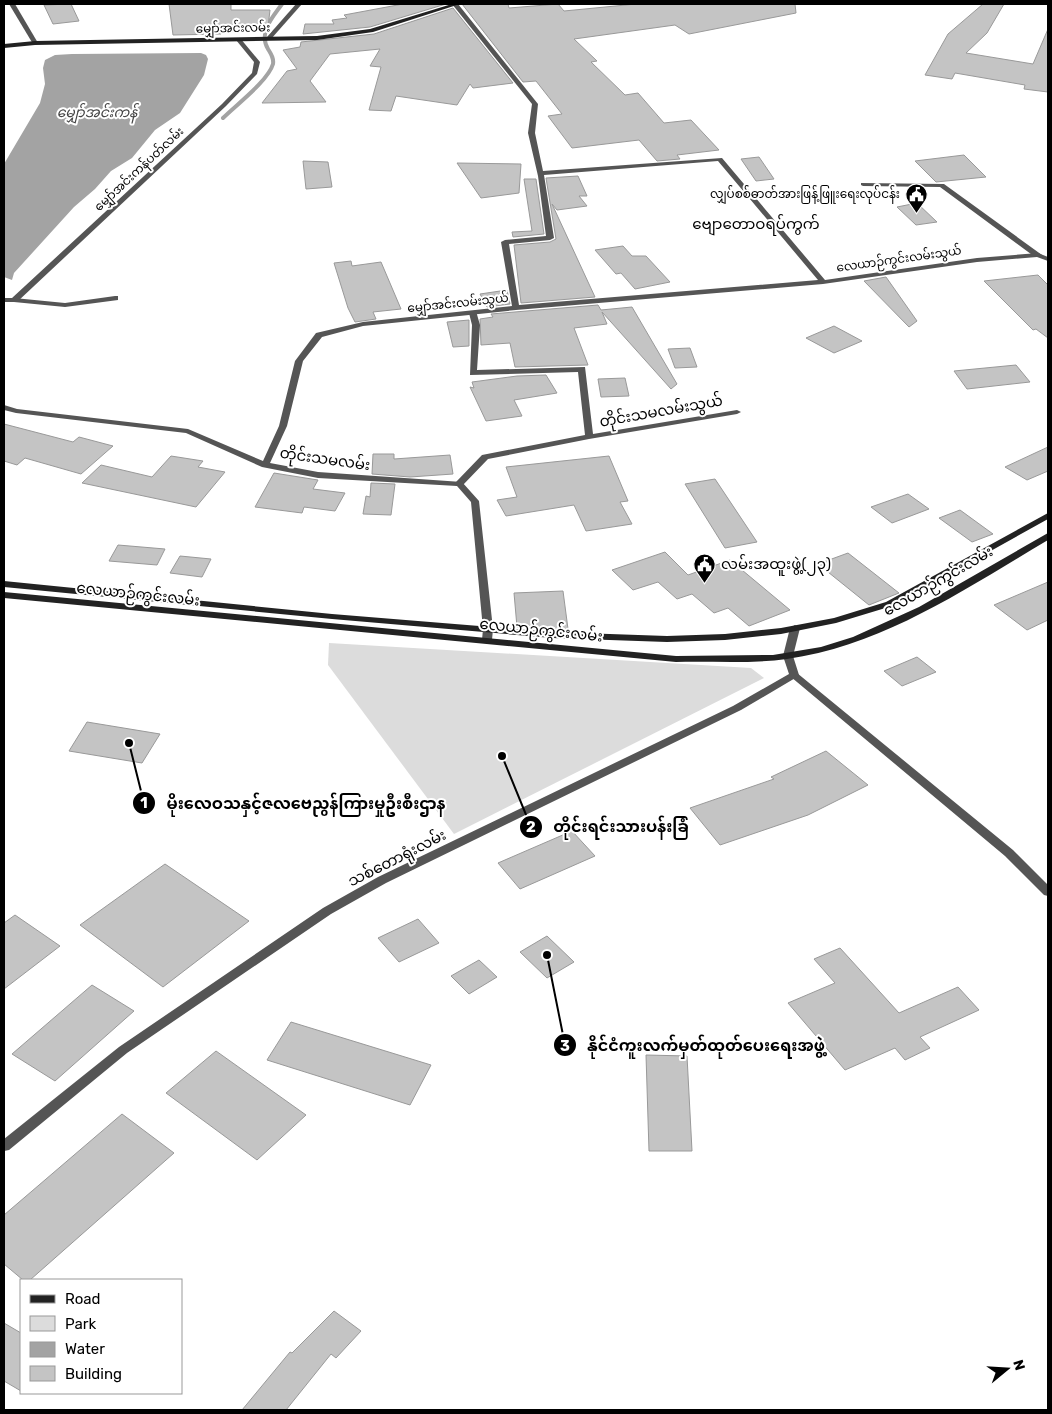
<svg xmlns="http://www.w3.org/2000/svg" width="1052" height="1414" viewBox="0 0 1052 1414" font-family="Rubik,'Noto Sans Myanmar',sans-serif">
<rect width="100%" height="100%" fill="#fff"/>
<!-- green -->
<path fill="#dcdcdc" d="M329 643 751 668 764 678 454 834 328 665Z"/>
<!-- water -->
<path fill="#a3a3a3" d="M201 53 206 55 208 59 204 75 180 113 155 130 132 158 111 171 95 189 74 207 14 273 12 280 4 277V164L40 103 45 84 43 68 45 60 55 55 72 54Z"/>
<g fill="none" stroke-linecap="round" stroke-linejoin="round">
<!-- stream -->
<path stroke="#a3a3a3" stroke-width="4" d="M223 118C236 105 268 81 273 64 274 58 271 54 268 49 258 32 273 17 282 4"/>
</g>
<!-- building -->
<g fill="#c4c4c4" stroke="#999">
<path d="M71 4 79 21 53 24 44 5Z"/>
<path d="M169 4H231V10H270L268 27 222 28 221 34 173 35Z"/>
<path d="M403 4H446L370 27 303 34 305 24H334L332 20 347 18 344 15Z"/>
<path d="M462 4H508L509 8 558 4 564 11 636 4H795L796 13 689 34 675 25 574 39 597 61 591 62 625 95 638 93 664 123 691 120 719 150 677 155 680 159 657 161 639 140 572 148 548 116 562 114 536 81 523 82Z"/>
<path d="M983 4H1004L987 33 966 53 1033 64 1048 29V92L1024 89 1025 85 955 73 952 79 925 75 948 34Z"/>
<path d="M453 8 513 83 473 88 470 84 457 105 396 96 391 111 369 110 381 67 370 66 380 49 330 54 310 81 326 102 262 103 287 71 297 69 283 50 300 47 301 42 374 34Z"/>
<path d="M964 155 986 177 936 182 915 161Z"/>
<path d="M759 157 774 179 756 181 741 159Z"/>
<path d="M303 161 328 162 332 187 306 189Z"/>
<path d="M457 163 521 164 519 193 481 198Z"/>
<path d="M578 176 587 196H579L587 206 557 210 552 204 595 297 521 303 514 245 550 242 556 239 546 178Z"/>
<path d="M524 179H536L544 234 513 237 512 232 532 231Z"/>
<path d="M917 203 937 222 916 225 897 207Z"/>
<path d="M623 246 632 256H646L670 282 635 289 621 273 616 274 595 250Z"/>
<path d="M351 261 352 266 381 262 401 309 373 312 376 319 355 322 348 308 334 263Z"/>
<path d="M1038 275 1048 285V338L1036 329 1033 330 984 281Z"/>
<path d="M886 277 917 321 909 327 864 281Z"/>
<path d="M507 290 510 304 487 307 480 294Z"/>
<path d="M598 305 601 310 632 307 677 384 671 389 602 312 607 324 574 328 588 365 515 367 510 343 481 345 480 319 493 317 491 314Z"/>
<path d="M469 320V346L453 347 447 322Z"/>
<path d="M834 326 862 341 834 353 806 338Z"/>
<path d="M690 348 697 367 675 368 668 349Z"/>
<path d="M1016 365 1030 382 967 389 954 371Z"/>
<path d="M546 375 557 393 514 400 522 416 486 421 470 387 474 388 472 382 517 376Z"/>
<path d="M625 378 629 396 601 397 598 379Z"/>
<path d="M4 424 73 442 79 437 113 446 81 474 25 458 17 465 4 461Z"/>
<path d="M1048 447V471L1027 480 1005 467Z"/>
<path d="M373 454H394V459L450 455 453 474 410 477 372 474Z"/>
<path d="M171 456 203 461 198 467 225 472 196 507 82 483 101 465 152 477Z"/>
<path d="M609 456 628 501 620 502 632 524 586 531 574 505 506 516 497 500 517 497 506 467Z"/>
<path d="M274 473 318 480 313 489 345 493 335 511 304 507 302 513 255 507Z"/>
<path d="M715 479 757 542 725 548 685 484Z"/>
<path d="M371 483 395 484 391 515 363 514 366 496 370 497Z"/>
<path d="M908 494 929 509 892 523 871 507Z"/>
<path d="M960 510 993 534 972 542 939 518Z"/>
<path d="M118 545 165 549 157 565 109 561Z"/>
<path d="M665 552 688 575 730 560 790 610 749 626 728 608 714 613 692 594 677 599 658 582 633 590 612 570Z"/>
<path d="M848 553 899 593 869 605 818 564Z"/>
<path d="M180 556 211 559 202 577 170 573Z"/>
<path d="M1048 582V620L1027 630 994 605Z"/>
<path d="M563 591 568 629 517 627 514 593Z"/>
<path d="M917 657 936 672 902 686 884 671Z"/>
<path d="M87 722 160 734 142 763 69 751Z"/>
<path d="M826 751 868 785 808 815 720 845 690 808 774 779 771 777Z"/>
<path d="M572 831 595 856 520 889 498 863Z"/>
<path d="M165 864 249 921 163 987 80 925Z"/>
<path d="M15 915 60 946 4 989V923Z"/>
<path d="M418 919 439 943 399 962 378 938Z"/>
<path d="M547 936 574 962 547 978 520 952Z"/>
<path d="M840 948 899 1013 958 987 979 1010 920 1037 930 1048 905 1060 895 1048 845 1070 788 1003 835 983 814 959Z"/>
<path d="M479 960 497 977 469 994 451 976Z"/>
<path d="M92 985 134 1011 55 1081 12 1054Z"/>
<path d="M291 1022 431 1065 410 1105 267 1060Z"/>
<path d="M216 1051 306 1115 257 1160 166 1093Z"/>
<path d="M646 1055 687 1056 692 1151H649Z"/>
<path d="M122 1114 174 1153 30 1280H23L4 1264V1215Z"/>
<path d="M334 1311 361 1331 336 1358 331 1354 286 1410H242L290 1352 292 1353Z"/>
<path d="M4 1323 21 1333V1391L4 1381Z"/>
</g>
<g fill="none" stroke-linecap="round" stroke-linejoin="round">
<!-- lane -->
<g fill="#555" fill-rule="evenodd">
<path d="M861 183 944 184 1042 255 1035 257 940 187 863 186 861 185Z"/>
<path d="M115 296H118V300L65 307 14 302 10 300 14 298 65 303Z"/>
<path d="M470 311H476L480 325 477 370 585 367 593 434 737 410 741 412 737 414 589 439 488 459 462 486H456L455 484 456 482 482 455 585 435 578 372 470 375 472 325 469 313Z"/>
<path d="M794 672 797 673 1013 850 1048 885V896L1044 895 1005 856 791 677 789 675Z"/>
</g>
<!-- street -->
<g fill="#555" fill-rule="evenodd">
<path d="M9 4H15L38 43 37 44H33Z"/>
<path d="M296 4H302L271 39H267V37Z"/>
<path d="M452 4H458L538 104 535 133 543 171 722 158 825 280 977 258 1038 253 1048 257V261L1037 257 977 262 823 284 516 310 363 326 322 337 303 361 287 426 270 463 318 472 462 482 479 501 493 629 492 640 487 643 482 640 483 629 471 502 457 486 318 478 262 467 186 433 16 413 4 410V405L17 409 188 429 263 461 279 426 295 361 316 333 363 322 512 306 501 242 505 240 546 236 538 176 528 133 532 104ZM718 161 818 280 519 305 509 244 550 240 554 238 544 175Z"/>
<path d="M236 38H240L260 62 257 74 226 106 17 302H4V298H12L222 104 252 73 254 62 236 40Z"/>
<path d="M795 625 800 628 793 656 799 675 797 677 741 710 386 883 331 914 127 1053 9 1150 4 1151V1139L119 1047 323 908 378 877 733 706 789 674 783 656 790 628Z"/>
</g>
<!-- secondary -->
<g fill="#222" fill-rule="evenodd">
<path d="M452 4H460L373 32 317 40 35 45 4 48V44L35 41 317 36 370 29Z"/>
<path d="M1048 513V519L892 606 836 623 781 634 725 640 667 642 552 638 332 619 4 587V581L332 614 552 632 667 636 725 634 781 628 834 618 886 602Z"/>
<path d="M1048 533V540C965 589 884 645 787 659 750 664 713 661 676 662L4 598V592L676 656 773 655 821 647 853 637 919 607Z"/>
</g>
</g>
<!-- icons -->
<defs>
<symbol id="civic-pin" viewBox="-11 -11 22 30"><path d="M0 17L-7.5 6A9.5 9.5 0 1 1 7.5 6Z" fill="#000" stroke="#fff"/><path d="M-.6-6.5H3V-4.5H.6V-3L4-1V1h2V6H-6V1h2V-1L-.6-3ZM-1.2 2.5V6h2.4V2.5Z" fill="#fff"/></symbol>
</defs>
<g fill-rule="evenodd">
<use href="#civic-pin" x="904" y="182" width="25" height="34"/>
<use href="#civic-pin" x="692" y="552" width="25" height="34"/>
</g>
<g text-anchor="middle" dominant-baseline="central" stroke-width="4" stroke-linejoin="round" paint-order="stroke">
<!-- far-street labels -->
<g font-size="12" fill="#000" stroke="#fff">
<text transform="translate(233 28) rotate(-1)">မျှော်အင်းလမ်း</text>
<text transform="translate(139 169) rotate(-43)">မျှော်အင်းကန်ပတ်လမ်း</text>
<text transform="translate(899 259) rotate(-8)">လေယာဉ်ကွင်းလမ်းသွယ်</text>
<text transform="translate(458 303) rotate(-6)">မျှော်အင်းလမ်းသွယ်</text>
</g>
<!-- far-poi labels -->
<g font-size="12" fill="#000" stroke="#fff" text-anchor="end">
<text x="900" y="194">လျှပ်စစ်ဓာတ်အားဖြန့်ဖြူးရေးလုပ်ငန်း</text>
</g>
<!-- far-water labels -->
<g font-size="14" font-style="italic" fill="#444" stroke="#fff">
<text x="97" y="112">မျှော်အင်းကန်</text>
</g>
<!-- far-quarter labels -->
<g font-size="15" fill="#000" stroke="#fff">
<text x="756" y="224">ဗျောတောဝရပ်ကွက်</text>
</g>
<!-- street labels -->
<g font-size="15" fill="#000" stroke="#fff">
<text transform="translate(661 411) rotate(-10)">တိုင်းသမလမ်းသွယ်</text>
<text transform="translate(325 459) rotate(8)">တိုင်းသမလမ်း</text>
<text transform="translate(938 581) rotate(-30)">လေယာဉ်ကွင်းလမ်း</text>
<text transform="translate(138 594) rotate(6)">လေယာဉ်ကွင်းလမ်း</text>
<text transform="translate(541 630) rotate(6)">လေယာဉ်ကွင်းလမ်း</text>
<text transform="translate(397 858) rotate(-27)">သစ်တောရုံးလမ်း</text>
</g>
<!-- poi labels -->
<g font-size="15" fill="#000" stroke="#fff" text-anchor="start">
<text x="721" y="564">လမ်းအထူးဖွဲ့(၂၃)</text>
</g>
</g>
<!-- callouts -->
<path fill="none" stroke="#000" stroke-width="2" d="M129 743L144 803M502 756L531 827M547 955L565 1045"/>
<g fill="#000" stroke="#fff" stroke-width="2">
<circle cx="129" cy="743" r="5"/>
<circle cx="502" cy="756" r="5"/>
<circle cx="547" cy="955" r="5"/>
<circle cx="144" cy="803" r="12"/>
<circle cx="531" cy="827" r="12"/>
<circle cx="565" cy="1045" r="12"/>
</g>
<g font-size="15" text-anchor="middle" font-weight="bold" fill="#fff">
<text x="144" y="808">1</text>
<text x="531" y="832">2</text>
<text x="565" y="1051">3</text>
</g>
<g font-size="16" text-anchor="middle" font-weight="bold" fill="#000" stroke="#fff" stroke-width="4" stroke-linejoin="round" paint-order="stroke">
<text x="306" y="809">မိုးလေဝသနှင့်ဇလဗေညွန်ကြားမှုဦးစီးဌာန</text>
<text x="621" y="832">တိုင်းရင်းသားပန်းခြံ</text>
<text x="706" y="1051">နိုင်ငံကူးလက်မှတ်ထုတ်ပေးရေးအဖွဲ့</text>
</g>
<!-- border -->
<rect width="1052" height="1414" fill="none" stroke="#000000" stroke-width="10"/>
<!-- legend -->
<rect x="20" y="1279" width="162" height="115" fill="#ffffff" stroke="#999999"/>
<rect x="30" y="1295" width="25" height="8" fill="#222222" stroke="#999999"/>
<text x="65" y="1304" font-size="15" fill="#000000">Road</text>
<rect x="30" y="1316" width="25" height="15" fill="#dcdcdc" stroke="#999999"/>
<text x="65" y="1329" font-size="15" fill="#000000">Park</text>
<rect x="30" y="1342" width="25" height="15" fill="#a3a3a3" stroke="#999999"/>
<text x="65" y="1354" font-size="15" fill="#000000">Water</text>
<rect x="30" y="1366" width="25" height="15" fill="#c4c4c4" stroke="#999999"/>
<text x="65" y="1379" font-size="15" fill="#000000">Building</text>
<!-- north arrow -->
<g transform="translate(1007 1369) rotate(72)" stroke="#ffffff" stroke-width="4" paint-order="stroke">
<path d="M0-4L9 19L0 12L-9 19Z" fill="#000000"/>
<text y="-8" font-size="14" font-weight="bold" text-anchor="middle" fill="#000000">N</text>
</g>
</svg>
